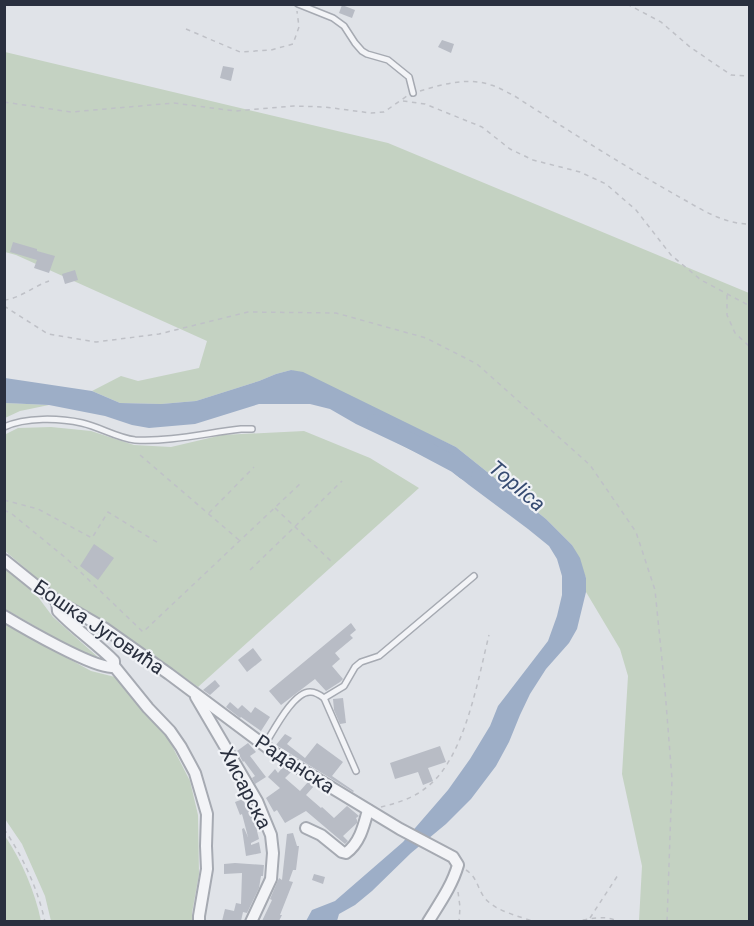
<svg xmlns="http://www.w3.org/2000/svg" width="754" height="926" viewBox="0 0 754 926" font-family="Roboto,sans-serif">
<rect width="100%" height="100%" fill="#e0e3e8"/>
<!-- green -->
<g fill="#c4d2c2">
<path d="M5 52 388 143 749 293V921H639L642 866 622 774 628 676 620 649 586 592V578L572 545 546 519 456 447 291 370 276 374 259 381 196 401 161 404 120 403 92 391 121 376 138 381 199 368 207 341 16 255 5 252Z"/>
<path d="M5 403 49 405 20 411 5 418Z"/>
<path d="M51 427 91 431 134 445 171 447 222 435 304 431 370 458 419 488 198 687 109 624 62 597 45 585 5 551 4 435 18 428Z"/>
<path d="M4 567 35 593 53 617 100 659 68 645 5 609Z"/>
<path d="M4 623 91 671 115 677 168 738 190 781 198 815 199 874 192 913V921H51L45 896 22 844 5 819Z"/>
<path d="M5 836C22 861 35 892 41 921H5Z"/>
</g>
<!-- water -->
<path fill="#9daec7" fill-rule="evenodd" d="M291 370 303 372 456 447 546 519 572 545 580 558 586 578V592L577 629 569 643 546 669 530 694 520 715 509 742 496 766 471 799 446 824 411 853 372 891 355 905 339 914 337 921H306L312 910 335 901 403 842 448 790 470 759 490 726 498 706 548 641 557 616 562 595V576L557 559 549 546 528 529 469 485 445 466 356 424 330 409 310 404H259L195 424 149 428 132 425 105 416 49 405 5 403V378L92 391 120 403 161 404 196 401 259 381 276 374ZM392 432 425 443 448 458 447 461 397 439 388 433Z"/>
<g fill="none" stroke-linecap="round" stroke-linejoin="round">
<!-- river -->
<path stroke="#9daec7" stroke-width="16" d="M375 422 456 465 465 472"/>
</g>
<!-- building -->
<g fill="#b8bcc5">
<path d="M342 5 355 10 352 18 339 13Z"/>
<path d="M442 40 454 44 451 53 438 47Z"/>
<path d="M223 66 234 68 231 81 220 78Z"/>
<path d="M13 242 37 249V251L55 256 49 273 34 268 37 260 10 252Z"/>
<path d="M75 270 78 280 65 284 62 274Z"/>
<path d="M94 544 114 558 98 580 80 566Z"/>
<path d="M351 623 356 630 350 635 353 638 335 653 340 659 332 666 343 679 340 682 326 691 315 679 281 705 269 691Z"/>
<path d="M253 648 262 660 247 672 238 660Z"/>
<path d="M215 680 220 686 210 695 203 690Z"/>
<path d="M343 698 346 723 340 724 334 710 333 699Z"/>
<path d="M230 702 238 709 242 705 251 713 255 707 270 717 261 731 241 717 240 718 226 707Z"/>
<path d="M285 734 292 738 287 744 305 758 317 743 343 762 332 776 354 791 353 792 276 745Z"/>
<path d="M248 743 256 752 250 756 266 777 255 784 252 778 255 776 244 761 243 762 237 751Z"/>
<path d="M440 746 446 762 428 768 433 781 423 785 418 772 395 779 390 763Z"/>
<path d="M283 767 291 772 285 778 300 791 308 782 314 786 306 795 321 808 322 807 334 818 347 806 359 816 356 818 357 820V823L343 836 348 841 345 844 306 811 285 823 277 810 274 812 266 798 280 788 268 777 275 769 278 773Z"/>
<path d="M243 799 245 804 249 803 261 830 257 831 259 839 251 843V845L259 842 261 853 246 856 242 829 244 828 248 837 242 814 240 815 235 802Z"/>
<path d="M293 833 297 846H299L296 870H293L289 881 293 882 280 915H282L279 921H262L272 900 270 899 279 878 282 880 287 834Z"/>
<path d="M235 863 264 865 263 876H261L259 888 247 913 243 912 241 921H222L225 909 234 911 236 903 241 904 242 873 224 874V864Z"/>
<path d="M314 874 325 877 323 884 312 880Z"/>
</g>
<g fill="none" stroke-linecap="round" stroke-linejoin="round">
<defs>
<g id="service">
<path d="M298 4 333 18 344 26 355 43 362 51 367 54 388 60 409 77 413 93"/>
<path d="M4 427C26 417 59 418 82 423 100 427 117 438 135 440 170 442 206 433 241 429H252"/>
<path d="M324 698 344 686 355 667 361 662 379 656 474 576"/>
<path d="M264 746C273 732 294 690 311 692 316 692 320 695 324 698L356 771"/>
</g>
<g id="minor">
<path d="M4 560 40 589 57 601 104 628 169 674 276 754 400 829 453 857 458 865C452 886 439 904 428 922"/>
<path d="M4 616C24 628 93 668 112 667L114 663V661C96 643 75 629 58 611L57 601"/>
<path d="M114 666 148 708 170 731 181 747 195 773 207 814 206 846 207 869 199 916V922"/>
<path d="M196 697 257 801 271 835 273 853 271 879 251 922"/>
<path d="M306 828 321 835 342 852 346 853C360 843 364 825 368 810"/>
</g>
</defs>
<!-- service casing -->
<use href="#service" stroke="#a6aab2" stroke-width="8"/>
<!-- minor casing -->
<use href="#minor" stroke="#a6aab2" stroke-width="14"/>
<!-- path -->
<g stroke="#bfc1c7" stroke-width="1.5" stroke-dasharray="4.5 4.5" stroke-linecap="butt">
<path d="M627 4 661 22 690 47 731 75 750 76"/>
<path d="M186 29 240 52 271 50 293 44 299 27 297 11"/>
<path d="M420 91C443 84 468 77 491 85 499 87 506 92 513 95 566 129 619 163 674 194 698 207 721 224 750 224"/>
<path d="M403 101 425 104 482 127 510 149 533 160 580 172 606 184 636 210 671 255 701 280 750 306"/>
<path d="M4 102 71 112 174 103 235 111 294 106 325 107 371 113 384 112 407 96"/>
<path d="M727 295V315L735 333 750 347"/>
<path d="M4 300C19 299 34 286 49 281"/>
<path d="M4 306 48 334 96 342 159 334 248 312 336 313 426 338 477 364 590 465 636 532 655 590 665 690 672 779 667 922"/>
<path d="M140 455 239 540"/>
<path d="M4 500 38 509 92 538 108 512 160 544"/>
<path d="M275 508 332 562"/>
<path d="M4 510 12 514 67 559 143 632 302 482"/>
<path d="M209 513 254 467"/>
<path d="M250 570 342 481"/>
<path d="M381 807C397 803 414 798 427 787 465 758 478 679 489 635"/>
<path d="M4 829C23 857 38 889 45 922"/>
<path d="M466 870C477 877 477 887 484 897 494 911 519 916 535 922"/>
<path d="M458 892 460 907 459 922"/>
<path d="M590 918 618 875"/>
<path d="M574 922C588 919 606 914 619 922"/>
</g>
<!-- service -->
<use href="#service" stroke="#f3f4f7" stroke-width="5"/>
<!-- minor -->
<use href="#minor" stroke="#f3f4f7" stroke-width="10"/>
</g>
<g text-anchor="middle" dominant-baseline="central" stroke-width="4.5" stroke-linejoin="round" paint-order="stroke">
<!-- street labels -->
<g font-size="20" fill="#2a303f" stroke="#f0f2f6">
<text transform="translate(99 627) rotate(34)">Бошка Југовића</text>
<text transform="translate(295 764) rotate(33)">Раданска</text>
<text transform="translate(246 788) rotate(63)">Хисарска</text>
</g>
<!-- water labels -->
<g font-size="21" font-style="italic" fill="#364b71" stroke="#f0f2f6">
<text transform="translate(517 486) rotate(40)">Toplica</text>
</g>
</g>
<!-- border -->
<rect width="754" height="926" fill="none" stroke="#2a303f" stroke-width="12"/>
</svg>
